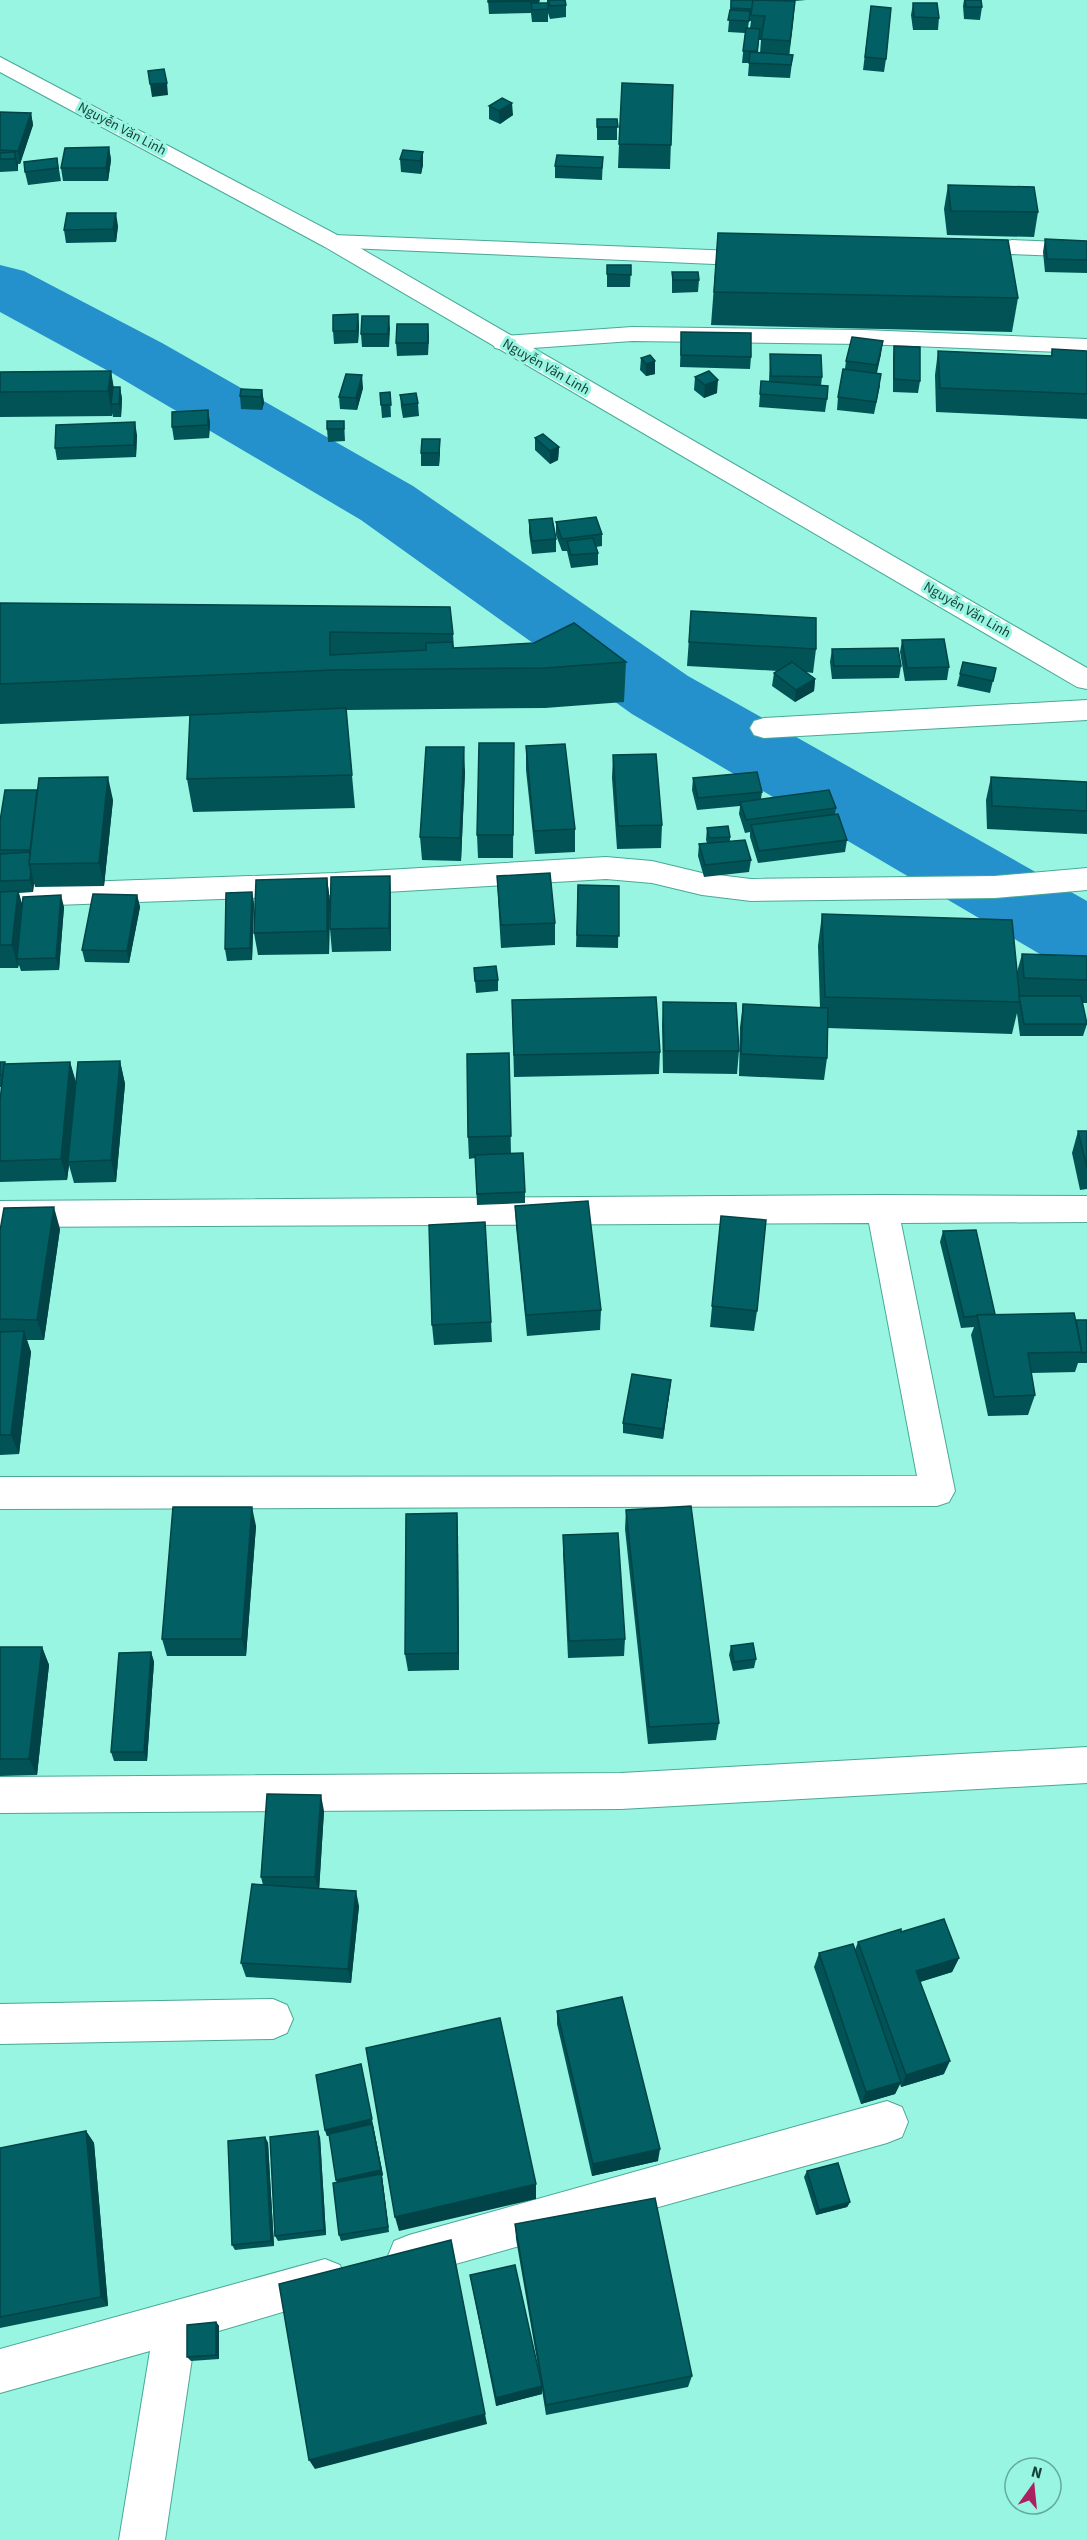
<svg xmlns="http://www.w3.org/2000/svg" width="1087" height="2540" viewBox="0 0 1087 2540" font-family="'Source Sans 3',sans-serif">
<rect width="100%" height="100%" fill="#97f5e1"/>
<g fill="none" stroke-linecap="round" stroke-linejoin="round">
<!-- river -->
<path fill="#2491cc" fill-rule="evenodd" d="M0 265 24 271 162 343 413 486 688 676 1087 901V973L1057 964 632 714 361 520 112 373 0 312Z"/>
<defs>
<g id="minor">
<path d="M333 235 760 252 768 254 772 259 768 264 760 266 325 247 321 242 325 237Z"/>
<path d="M1012 240 1087 243V257L1012 254 967 265 959 263 955 258 959 253Z"/>
<path d="M632 327 863 330 1087 339V353L863 344 632 341 504 350 495 348 492 343 495 338 504 336Z"/>
<path d="M1087 700V720L764 738 754 735 750 728 754 721 764 718Z"/>
<path d="M606 857 652 861 702 873 751 879 995 876 1087 868V890L995 898 751 901 702 895 652 883 606 879 335 895 0 907V885L335 873Z"/>
<path d="M882 1195 1087 1196V1222L901 1223 955 1491 949 1502 937 1506 0 1509V1477L917 1476 869 1223 0 1227V1201Z"/>
<path d="M1087 1747V1783L621 1809 0 1813V1777L621 1773Z"/>
<path d="M273 1999 287 2005 293 2019 287 2033 273 2039 0 2044V2004Z"/>
<path d="M887 2101 902 2107 908 2122 902 2137 887 2143 409 2277 394 2271 388 2256 394 2241 409 2235Z"/>
<path d="M325 2259 340 2265 346 2280 340 2295 195 2338 165 2540H119L150 2351 0 2393V2349Z"/>
</g>
<path id="highway" d="M0 57 341 237 1087 668V689L1077 687 325 247 0 72Z"/>
</defs>
<!-- minor casing -->
<use href="#minor" stroke="#4aa897" stroke-width="2"/>
<!-- highway casing -->
<use href="#highway" stroke="#4aa897" stroke-width="2"/>
<!-- minor -->
<use href="#minor" fill="#fff" fill-rule="evenodd"/>
<!-- highway -->
<use href="#highway" fill="#fff" fill-rule="evenodd"/>
</g>
<!-- wall -->
<g fill="#025356" fill-rule="evenodd">
<path d="M488 0H539V3H547V0H565L566 5V17L550 19 548 13V22H532L531 13 489 14Z"/>
<path d="M731 0H806L795 1 789 55H793L790 78 748 76 749 63H742L745 33 728 32ZM749 21H751L750 28H748ZM759 40H761L760 53H758Z"/>
<path d="M964 0H981L982 7 980 20 964 19 963 6Z"/>
<path d="M913 3 939 18 938 30H913L911 15Z"/>
<path d="M871 6 886 59 884 72 863 70Z"/>
<path d="M673 85 670 169 618 168 619 144Z"/>
<path d="M489 106 513 115 500 124 489 119Z"/>
<path d="M0 112 31 113 33 125 20 164H18V171L0 172Z"/>
<rect x="597" y="119" width="20" height="21"/>
<path d="M109 147 111 160 108 181H63L61 168Z"/>
<path d="M423 152V165L421 174 401 172 400 159Z"/>
<path d="M603 157 602 180 555 178V166Z"/>
<path d="M57 158 61 181 28 185 25 172Z"/>
<path d="M948 185 1038 212 1034 237 947 235 944 209Z"/>
<path d="M118 226 116 242 66 243 64 230Z"/>
<path d="M718 233 1018 298 1012 332 711 325Z"/>
<path d="M1045 239 1087 241V273L1045 272 1043 252Z"/>
<path d="M607 265H631L630 287H607Z"/>
<path d="M672 272 699 280 698 292 672 293Z"/>
<path d="M358 314 359 327 358 343 334 344 333 331Z"/>
<path d="M389 316V347H362L361 334Z"/>
<path d="M428 324V355L397 356 396 343Z"/>
<path d="M681 332 751 357 750 369 680 367Z"/>
<path d="M894 346 920 381 918 393 893 392V359Z"/>
<path d="M1052 349 1087 351V419L936 412 935 375 938 351 1051 356Z"/>
<path d="M770 354 822 377 821 385 827 399 825 412 759 407 761 381 769 382Z"/>
<path d="M881 354 877 373 880 386 874 414 837 410 838 397 845 369 846 361Z"/>
<path d="M641 358 655 361V374L646 376 640 370Z"/>
<path d="M111 371 113 387H120L122 399 121 417H113L112 413V416L0 417V372Z"/>
<path d="M695 377 717 393 704 398 694 390Z"/>
<path d="M363 388 357 410 340 409 339 397Z"/>
<path d="M262 390 264 403 262 410 241 409 240 396Z"/>
<path d="M390 392 391 417 382 418 380 393Z"/>
<path d="M400 395 418 403 419 416 403 418 401 407Z"/>
<path d="M208 410 210 423 209 438 174 440 172 427Z"/>
<path d="M344 421 345 441 328 442 327 429Z"/>
<path d="M137 435 136 457 57 460 55 448Z"/>
<path d="M535 438 559 447 558 460 550 464 535 450Z"/>
<path d="M440 452 439 466H421V453Z"/>
<path d="M529 520 556 539V552L532 554 529 533Z"/>
<path d="M556 522 602 534V546L596 547 598 553V565L571 568 567 551H562L556 535Z"/>
<path d="M0 603 453 634 454 648 626 662 624 702 545 708 346 710 355 808 193 812 187 779 190 716 0 724Z"/>
<path d="M691 611 816 649 813 673 806 672 815 679 814 691 795 702 772 686 774 673 778 671 687 666Z"/>
<path d="M902 640 949 667 947 680 905 681 900 652Z"/>
<path d="M832 649 901 666 899 678 832 679 830 662Z"/>
<path d="M996 668 990 693 957 686 960 674Z"/>
<path d="M514 743 513 858H478L477 835Z"/>
<path d="M526 746 575 829V852L535 854 526 770Z"/>
<path d="M613 755 662 825 661 848 617 849 612 778Z"/>
<path d="M465 771 461 861 422 860 420 837Z"/>
<path d="M991 777 1087 782V834L987 829 986 800Z"/>
<path d="M693 778 762 792 761 799 836 808 835 814 847 840 845 852 758 863 750 837V832L745 833 739 814 740 806 697 810 692 790Z"/>
<path d="M113 800 104 886 35 887 34 883 33 892 19 893 22 904 64 907 59 970 21 971 19 965 18 968H0V821Z"/>
<path d="M707 828 730 837V841L751 860 749 872 704 877 698 856 699 844 707 843 706 840Z"/>
<path d="M390 876 391 899V951L332 952 330 929Z"/>
<path d="M497 876 555 923V945L501 948 498 899Z"/>
<path d="M327 878 330 901 329 954 258 955 254 933Z"/>
<path d="M578 885 619 886 618 948 576 947Z"/>
<path d="M252 892 254 904 252 960 227 961 225 949Z"/>
<path d="M137 895 140 907 129 963 85 962 82 950Z"/>
<path d="M822 914 1017 972 1022 954 1087 956V1003H1082L1087 1024 1083 1036H1020L1017 1013 1012 1034 827 1028V1058L824 1080 739 1076 740 1027 743 1004 820 1008 818 946Z"/>
<path d="M474 968 498 980V991L476 993Z"/>
<path d="M512 1000 660 1052 659 1074 514 1077Z"/>
<path d="M663 1002 739 1051 737 1074 663 1073 662 1025Z"/>
<path d="M509 1053 511 1154 525 1192V1203L477 1205 475 1158 469 1159 468 1137Z"/>
<path d="M120 1061 125 1084 116 1182 74 1183 69 1165 67 1180 0 1182V1101L2 1087H0V1062H5V1064L70 1062 76 1082Z"/>
<path d="M1078 1131H1087V1189L1080 1190 1072 1153Z"/>
<path d="M515 1206 601 1310 600 1330 527 1336 516 1227Z"/>
<path d="M721 1216 757 1311 754 1331 710 1327Z"/>
<path d="M60 1229 44 1340H27L31 1352 19 1454 0 1455V1231Z"/>
<path d="M943 1231 995 1314 1076 1320H1087V1363H1078L1075 1372 1031 1373 1035 1395 1028 1415 988 1416 971 1335 974 1327 961 1328 940 1242Z"/>
<path d="M491 1322 492 1342 434 1345 432 1325Z"/>
<path d="M671 1380 663 1439 623 1433V1423Z"/>
<path d="M626 1510 719 1723 716 1740 648 1744 625 1529Z"/>
<path d="M256 1526 246 1656H167L162 1639Z"/>
<path d="M458 1532 459 1670 408 1671 405 1654Z"/>
<path d="M563 1535 625 1639 624 1656 568 1658 563 1553Z"/>
<path d="M731 1646 756 1659 754 1668 733 1671 729 1655Z"/>
<path d="M0 1647H42L49 1665 37 1775 0 1776Z"/>
<path d="M151 1652 154 1662 147 1761H114L111 1752Z"/>
<path d="M324 1811 319 1889 359 1906 351 1983 246 1977 241 1963 263 1885 261 1877Z"/>
<path d="M901 1932 959 1958 952 1972 920 1982 944 2074 901 2087 900 2084 895 2094 861 2104 814 1967 819 1953 855 1950 858 1942Z"/>
<path d="M557 2011 658 2161 592 2176 557 2024Z"/>
<path d="M373 2125 383 2175 382 2176 389 2232 341 2241 339 2235 337 2182 329 2135 327 2136 325 2130Z"/>
<path d="M86 2131 94 2143 108 2306 0 2328V2148Z"/>
<path d="M265 2137 268 2143 274 2246 235 2250 232 2245Z"/>
<path d="M320 2137 326 2235 278 2241 275 2236Z"/>
<path d="M807 2171 850 2202 847 2207 816 2215 804 2177Z"/>
<path d="M515 2224 692 2376 688 2387 546 2415 542 2390V2394L496 2406 470 2275 539 2372 516 2239Z"/>
<path d="M216 2322 219 2326V2359L191 2361 187 2357Z"/>
</g>
<!-- shaded-wall -->
<g fill="#014346">
<path d="M795 1 793 25 788 65 790 41Z"/>
<path d="M167 83 168 95 152 97 150 84Z"/>
<path d="M512 103 513 115 500 124 499 111Z"/>
<path d="M31 113 33 125 20 164 18 151Z"/>
<path d="M109 147 111 160 108 181 106 168Z"/>
<path d="M15 152 18 165V171L15 159Z"/>
<path d="M423 152V165L421 174 420 161Z"/>
<path d="M116 213 118 226 116 242 113 229Z"/>
<path d="M358 314 359 327 358 343 357 331Z"/>
<path d="M389 316 390 329 389 347 388 334Z"/>
<path d="M428 324 429 337 428 355Z"/>
<path d="M883 341 881 354 875 378 877 365Z"/>
<path d="M655 361V374L646 376V364Z"/>
<path d="M111 371 115 395 111 404 112 416 108 391Z"/>
<path d="M362 375 363 388 357 410 356 398Z"/>
<path d="M718 380 717 393 704 398 705 385Z"/>
<path d="M120 387 122 399 121 417 119 404Z"/>
<path d="M262 390 264 403 262 410 261 397Z"/>
<path d="M208 410 210 423 209 438 208 425Z"/>
<path d="M135 422 137 435 136 457 134 445Z"/>
<path d="M440 439V452L439 466V453Z"/>
<path d="M559 447 558 460 550 464V451Z"/>
<path d="M815 679 814 691 795 702 796 690Z"/>
<path d="M464 747 465 771 461 861 460 838Z"/>
<path d="M108 777 113 800 104 886 99 863Z"/>
<path d="M31 871 34 883 33 892 30 880Z"/>
<path d="M390 876 391 899V951L389 928Z"/>
<path d="M327 878 330 901 329 954 327 931Z"/>
<path d="M18 891 25 914 17 959 18 968 12 945Z"/>
<path d="M252 892 254 904 252 960 250 948Z"/>
<path d="M61 895 64 907 59 970 56 958Z"/>
<path d="M137 895 140 907 129 963 127 951Z"/>
<path d="M120 1061 125 1084 116 1182 111 1160Z"/>
<path d="M70 1062 76 1084 68 1162 69 1165 67 1180 61 1159Z"/>
<path d="M54 1207 60 1229 44 1340 37 1320Z"/>
<path d="M24 1331 31 1352 19 1454 11 1435Z"/>
<path d="M671 1380 670 1390 663 1439V1429Z"/>
<path d="M252 1507 256 1526 246 1656 242 1639Z"/>
<path d="M457 1513 458 1532 459 1670 458 1653Z"/>
<path d="M42 1647 49 1665 37 1775 29 1759Z"/>
<path d="M151 1652 154 1662 147 1761 144 1752Z"/>
<path d="M321 1795 324 1811 319 1892 315 1877Z"/>
<path d="M356 1891 359 1906 351 1983 348 1969Z"/>
<path d="M959 1958 952 1972 910 1985 916 1971Z"/>
<path d="M950 2061 944 2074 901 2087 906 2075Z"/>
<path d="M361 2064 383 2175 382 2176 389 2232 388 2227 338 2186 336 2180 373 2125 327 2136 325 2130Z"/>
<path d="M901 2082 895 2094 861 2104 866 2092Z"/>
<path d="M86 2131 94 2143 108 2306 101 2297Z"/>
<path d="M318 2131 320 2137 326 2235 324 2230Z"/>
<path d="M265 2137 268 2143 274 2246 271 2241Z"/>
<path d="M660 2149 658 2161 592 2176 593 2164Z"/>
<path d="M536 2184V2199L399 2231 395 2217Z"/>
<path d="M850 2202 847 2207 816 2215 819 2210Z"/>
<path d="M216 2322 219 2326V2359L216 2355Z"/>
<path d="M542 2386V2394L496 2406V2398Z"/>
<path d="M485 2414 487 2424 315 2469 309 2460Z"/>
</g>
<!-- building -->
<g fill="#026064" stroke="#014346" stroke-width="1.5">
<path d="M488 0H539V1L488 2Z"/>
<path d="M548 0H565L566 5 550 6Z"/>
<path d="M731 0H753L752 9 731 8Z"/>
<path d="M753 0 795 1 790 41 761 39 765 16 751 15Z"/>
<path d="M965 0H981L982 7H966Z"/>
<path d="M531 3H548V9L532 10Z"/>
<path d="M913 3H937L939 18 914 17Z"/>
<path d="M871 6 891 8 886 59 865 57Z"/>
<path d="M730 10 750 11 749 21 728 20Z"/>
<path d="M746 28 760 29 757 51H743Z"/>
<path d="M750 52 793 55 791 65 749 63Z"/>
<path d="M164 69 167 83 150 84 148 71Z"/>
<path d="M622 83 673 85 671 145 619 144Z"/>
<path d="M502 98 512 103 499 111 489 106Z"/>
<path d="M0 112 31 113 18 151 0 150Z"/>
<path d="M597 119H617L618 127H597Z"/>
<path d="M109 147 106 168H61L65 148Z"/>
<path d="M403 150 423 152 420 161 400 159Z"/>
<path d="M15 152V159H0V153Z"/>
<path d="M557 155 603 157 602 168 555 166Z"/>
<path d="M57 158 58 168 25 172 24 162Z"/>
<path d="M948 185 1034 187 1038 212 951 211Z"/>
<path d="M67 213H116L113 229 64 230Z"/>
<path d="M718 233 1008 240 1018 298 714 292Z"/>
<path d="M1045 239 1087 241V260L1047 259Z"/>
<path d="M607 265H631V275L607 274Z"/>
<path d="M672 272H698L699 280H673Z"/>
<path d="M358 314 357 331H333V315Z"/>
<path d="M362 316H389L388 334H361Z"/>
<path d="M397 324H428V343H396Z"/>
<path d="M681 332 751 333V357L681 355Z"/>
<path d="M852 337 883 341 877 365 846 361Z"/>
<path d="M894 346 920 347V381L894 379Z"/>
<path d="M1052 349 1087 351V394L940 388 938 351 1052 356Z"/>
<path d="M770 354 821 355 822 377 771 376Z"/>
<path d="M650 355 655 361 646 364 641 358Z"/>
<path d="M843 369 881 374 876 402 838 397Z"/>
<path d="M111 371 108 391 0 392V372Z"/>
<path d="M709 371 718 380 705 385 695 377Z"/>
<path d="M346 374 362 375 356 398 339 397Z"/>
<path d="M761 381 828 386 827 399 760 394Z"/>
<path d="M113 387H120L119 404H111Z"/>
<path d="M241 389 262 390 261 397 240 396Z"/>
<path d="M390 392 391 405H381L380 393Z"/>
<path d="M416 393 418 403 403 405 400 395Z"/>
<path d="M208 410V425L172 427V412Z"/>
<rect x="327" y="421" width="17" height="8"/>
<path d="M135 422 134 445 55 448 56 425Z"/>
<path d="M543 434 559 447 550 451 535 438Z"/>
<path d="M422 439H440L439 453H421Z"/>
<path d="M596 517 602 534 562 539 556 522Z"/>
<path d="M552 518 556 539 532 541 529 520Z"/>
<path d="M593 538 598 553 571 555 567 541Z"/>
<path d="M0 603 450 607 453 634 330 632V655L426 650V643L452 642 453 648 534 643 574 623 626 662 545 668 334 670 0 684Z"/>
<path d="M691 611 816 618V649L689 642Z"/>
<path d="M944 639 949 667 907 668 902 640Z"/>
<path d="M898 648 901 666H834L832 649Z"/>
<path d="M792 662 815 679 796 690 774 673Z"/>
<path d="M963 662 996 668 993 681 960 674Z"/>
<path d="M346 708 352 775 187 779 190 715Z"/>
<path d="M479 743H514L513 835H477Z"/>
<path d="M565 744 575 829 534 831 526 746Z"/>
<path d="M426 747H464L460 838 420 837Z"/>
<path d="M656 754 662 825 618 826 613 755Z"/>
<path d="M757 772 762 792 698 798 693 778Z"/>
<path d="M108 777 99 863 29 864 39 778Z"/>
<path d="M991 777 1087 782V811L992 806Z"/>
<path d="M5 790H37L30 850H0V821Z"/>
<path d="M829 790 836 808 746 820 740 802Z"/>
<path d="M838 814 847 840 759 851 751 825Z"/>
<path d="M728 826 730 837 709 838 707 828Z"/>
<path d="M745 840 751 860 705 865 699 844Z"/>
<path d="M30 852 29 864 31 871 30 880 0 881V854Z"/>
<path d="M550 873 555 923 501 925 497 876Z"/>
<path d="M390 876 389 928 330 929 331 877Z"/>
<path d="M327 878V931L254 933 256 880Z"/>
<path d="M578 885 619 886V936L577 935Z"/>
<path d="M18 891 12 945H0V892Z"/>
<path d="M252 892 250 948 225 949 226 893Z"/>
<path d="M93 894 137 895 127 951 82 950Z"/>
<path d="M61 895 56 958 17 959 23 897Z"/>
<path d="M822 914 1012 920 1020 1002 825 997Z"/>
<path d="M1022 954 1087 956V980L1024 978Z"/>
<path d="M496 966 498 980 475 981 474 968Z"/>
<path d="M1019 996H1081L1087 1024H1024Z"/>
<path d="M656 997 660 1052 514 1055 512 1000Z"/>
<path d="M663 1002 736 1003 739 1051H664Z"/>
<path d="M743 1004 828 1008 827 1058 741 1054Z"/>
<path d="M509 1053 511 1136 468 1137 467 1054Z"/>
<path d="M120 1061 111 1160 68 1162 78 1062Z"/>
<path d="M0 1062H5L3 1075H0Z"/>
<path d="M70 1062 61 1159 0 1161V1101L4 1064Z"/>
<path d="M1078 1131H1087V1168Z"/>
<path d="M523 1153 525 1192 477 1194 475 1155Z"/>
<path d="M588 1201 601 1310 526 1315 515 1206Z"/>
<path d="M54 1207 37 1320 0 1319V1231L4 1208Z"/>
<path d="M721 1216 766 1220 757 1311 712 1306Z"/>
<path d="M485 1222 491 1322 432 1325 429 1225Z"/>
<path d="M976 1230 995 1314 977 1315V1316L964 1317 943 1231Z"/>
<path d="M1074 1313 1082 1352 1028 1353 1035 1395 994 1397 977 1315Z"/>
<path d="M1076 1320H1087V1352L1082 1353Z"/>
<path d="M24 1331 11 1435H0V1332Z"/>
<path d="M632 1374 671 1380 663 1429 623 1423Z"/>
<path d="M691 1506 719 1723 649 1727 626 1510Z"/>
<path d="M173 1507H252L242 1639H162Z"/>
<path d="M457 1513 458 1653 405 1654 406 1514Z"/>
<path d="M618 1533 625 1639 569 1641 563 1535Z"/>
<path d="M753 1643 756 1659 734 1662 731 1646Z"/>
<path d="M0 1647H42L29 1759H0Z"/>
<path d="M151 1652 144 1752H111L119 1653Z"/>
<path d="M267 1794 321 1795 315 1877H261Z"/>
<path d="M252 1884 356 1891 348 1969 241 1963Z"/>
<path d="M944 1919 959 1958 916 1971 950 2061 906 2075 858 1942 901 1929V1932Z"/>
<path d="M853 1944 901 2082 866 2092 819 1953Z"/>
<path d="M622 1997 660 2149 593 2164 557 2011Z"/>
<path d="M500 2018 536 2184 395 2217 366 2048Z"/>
<path d="M361 2064 372 2119 325 2130 316 2075Z"/>
<path d="M372 2124 381 2170 336 2180 329 2134Z"/>
<path d="M86 2131 101 2297 0 2317V2148Z"/>
<path d="M318 2131 324 2230 275 2236 270 2137Z"/>
<path d="M265 2137 271 2241 232 2245 228 2141Z"/>
<path d="M838 2163 850 2202 819 2210 807 2171Z"/>
<path d="M381 2174 388 2227 339 2235 333 2183Z"/>
<path d="M655 2198 692 2376 546 2405 515 2224Z"/>
<path d="M451 2240 485 2414 309 2460 279 2284Z"/>
<path d="M515 2265 542 2386 496 2398 470 2275Z"/>
<path d="M216 2322V2355L187 2357V2325Z"/>
</g>
<g text-anchor="middle" dominant-baseline="central" stroke-width="6" stroke-linejoin="round" paint-order="stroke">
<!-- far-street labels -->
<g font-size="14" fill="#173f37" stroke="#97f5e1">
<text transform="translate(122 129) rotate(28)">Nguyễn Văn Linh</text>
<text transform="translate(546 367) rotate(30)">Nguyễn Văn Linh</text>
<text transform="translate(967 610) rotate(30)">Nguyễn Văn Linh</text>
</g>
</g>
<!-- north arrow -->
<g transform="translate(1033 2486) rotate(15)"><circle r="28" fill="#97f5e1" stroke="#64ac9d" stroke-width="1.5"/>
<path d="M0-4.5L10 22L0 15L-10 22Z" fill="#ab2060"/>
<text y="-9" font-size="16" font-weight="bold" text-anchor="middle" fill="#173f37">N</text>
</g>
</svg>
